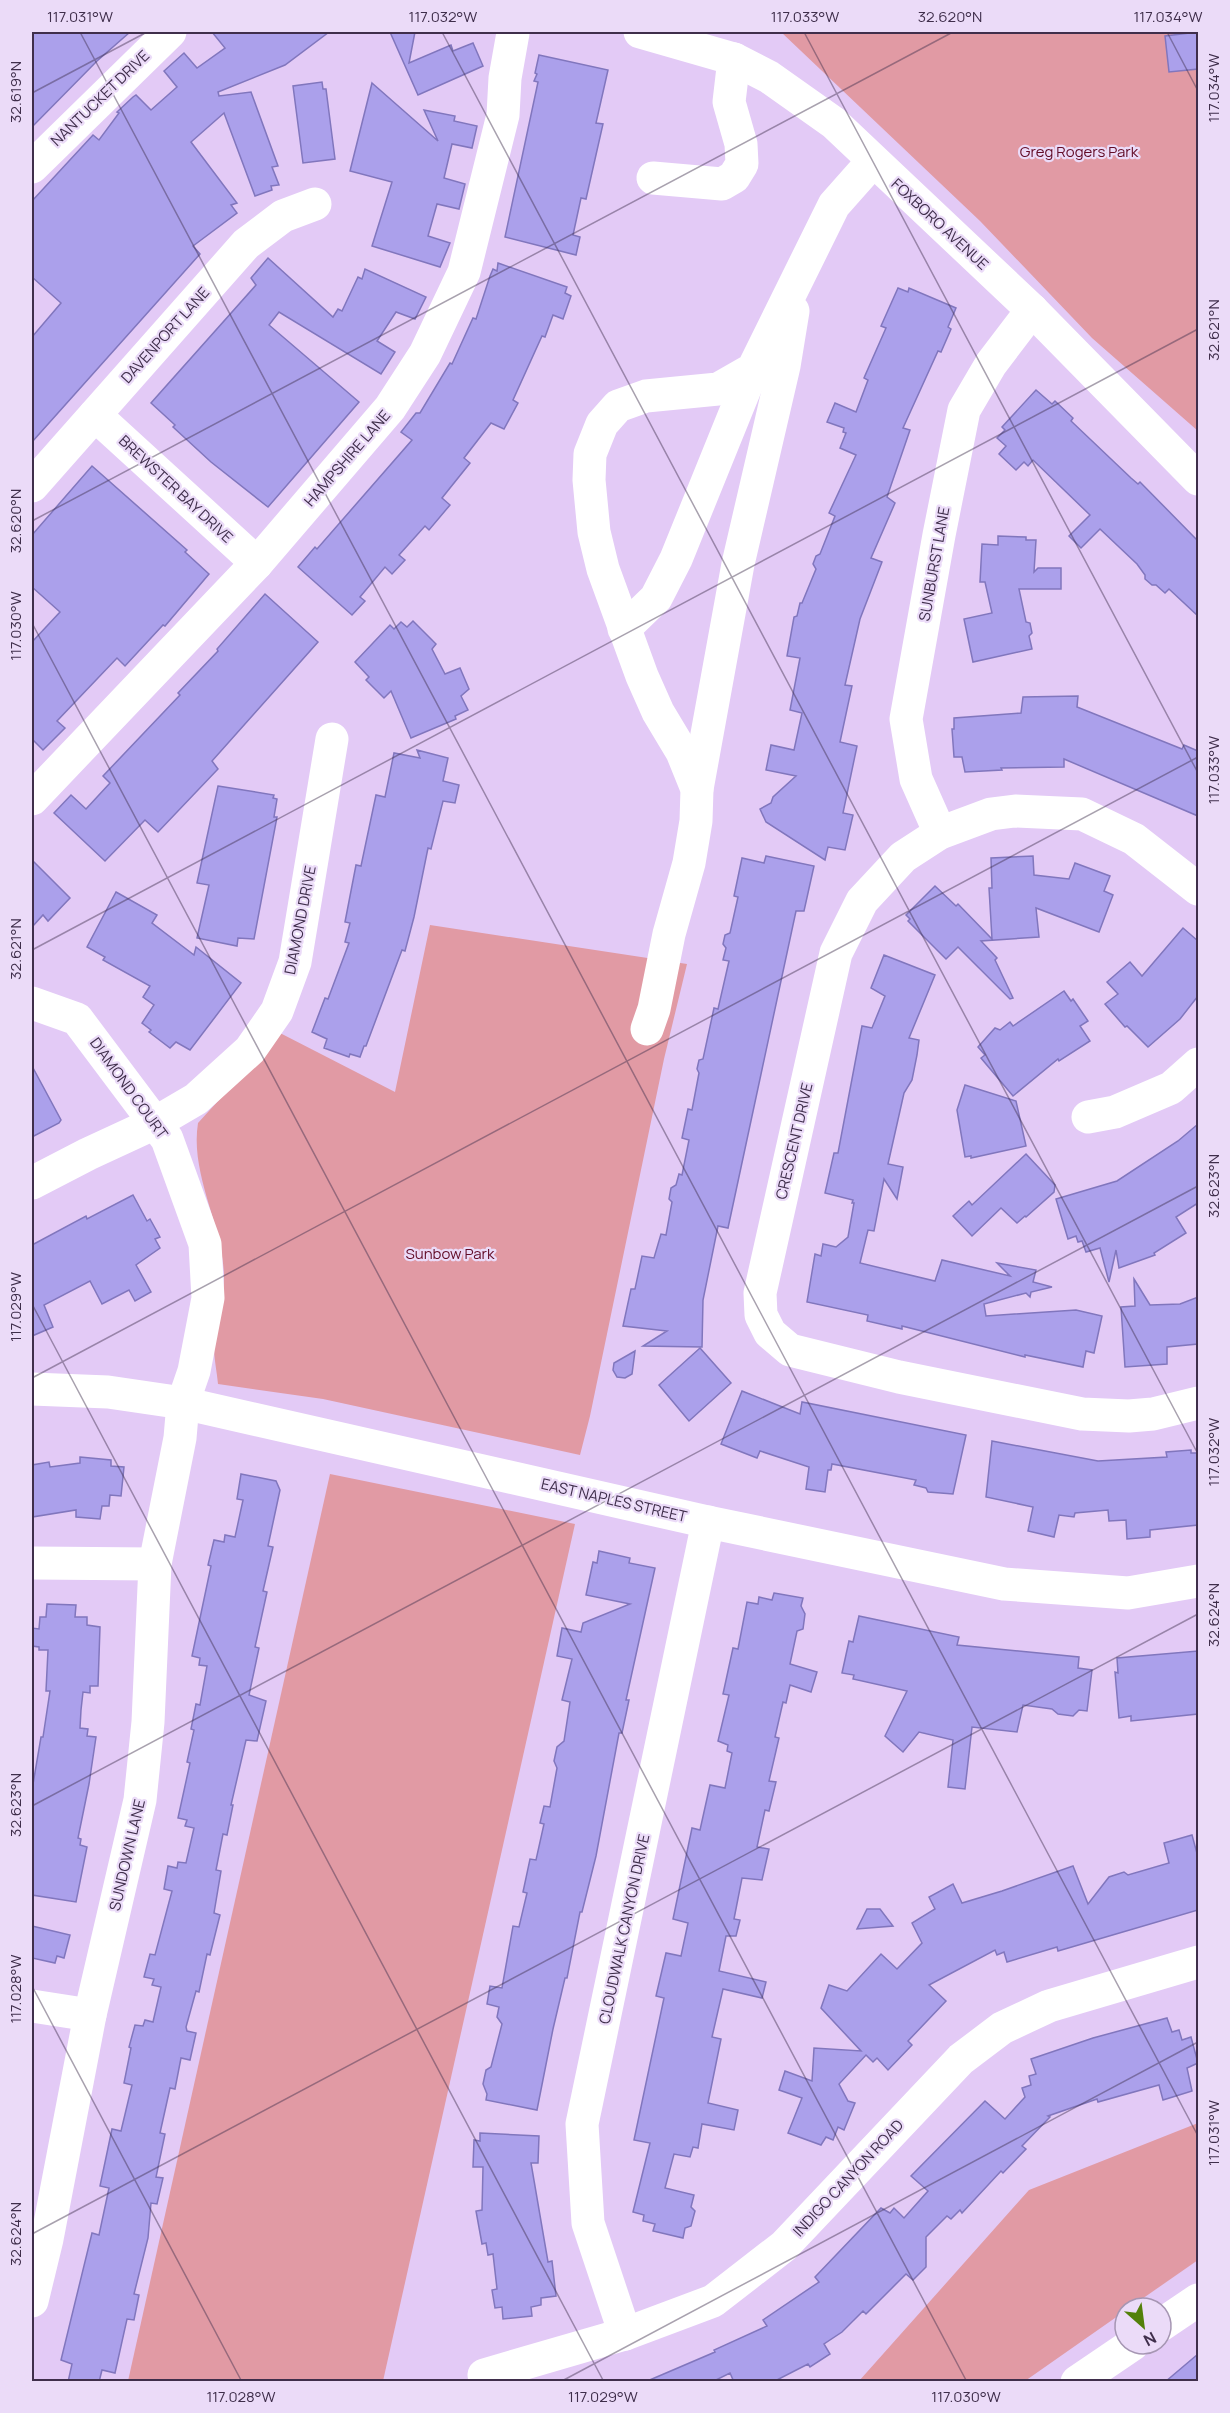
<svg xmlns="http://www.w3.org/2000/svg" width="1230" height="2413" viewBox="0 0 1230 2413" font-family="Manrope,sans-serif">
<rect width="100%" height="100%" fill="#e3caf6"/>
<!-- green -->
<g fill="#e19aa4">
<path d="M781 32H1198V431L1092 338 980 221Z"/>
<path d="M430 925 687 964 664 1059 590 1416 580 1455 323 1399 218 1384C217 1372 214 1359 214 1347 215 1322 225 1297 224 1273 221 1222 190 1173 198 1123L280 1033 395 1092Z"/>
<path d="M330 1474 575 1524 383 2381H128Z"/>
<path d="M1198 2123V2260L1129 2308H1125V2311L1025 2381H859L1029 2190Z"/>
</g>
<!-- building -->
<g fill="#aba0eb" stroke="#8176bd" stroke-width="1.5">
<path d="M32 32H130L97 61 32 127Z"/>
<path d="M212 32H329L285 65 218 92 219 96 251 92 278 166 272 167 279 185 271 186 272 190 255 196 224 113 191 142 237 203 231 205 237 213 193 246 200 254 32 442V337L61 303 32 277V201L93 135 99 140 119 113 117 112 133 97 136 95 151 110 177 87 164 71 184 53 197 68 225 48Z"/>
<path d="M390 32H415L409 63 451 45 453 51 473 43 483 66 418 95Z"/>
<path d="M1198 32V69L1169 72 1165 36Z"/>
<path d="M539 55 608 70 596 123 603 124 586 199 581 198 573 235 580 237 576 255 505 237 538 82 534 81 537 74 535 73Z"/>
<path d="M322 82 323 89H326L335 159 303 163 293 86Z"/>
<path d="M372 83 438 141 424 110 455 116 454 121 477 126 472 148 452 144 444 178 465 184 459 209 437 204 428 236 450 243 440 267 372 246 392 182 350 171Z"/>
<path d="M268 258 333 317 338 309 342 311 358 277 362 279 365 269 426 297 415 319 396 312 377 341 395 352 381 374 279 312 269 325 359 402 268 507 211 462 173 427 175 425 151 403 256 285 251 278Z"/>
<path d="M498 263 567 287 565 293 571 296 563 319 553 315 545 337 542 336 513 400 518 403 504 429 491 423 464 458 470 463 442 498 450 505 429 530 425 526 399 555 405 560 392 574 385 567 360 597 365 601 352 615 298 567 315 547 317 549 412 440 401 432 416 413H420L450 363 452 364 473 318 476 319 490 276 493 269 497 271Z"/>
<path d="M898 288 908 292 909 288 956 308 948 327 951 329 941 352 938 351 903 428 910 430 887 497 895 503 871 558 882 562 860 619 845 685 852 686 840 742 857 746 843 813 853 815 845 850 828 847 825 860 766 822 760 809 771 803 773 797 796 776 766 770 771 745 794 750 802 713 790 710 800 658 787 656 794 617 797 616 800 603H802L816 569 813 564 816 556 820 554 835 516 829 513 856 455 840 448 846 433 843 432 844 428 827 422 835 403 856 412 868 380 864 378 886 328 881 326Z"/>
<path d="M1036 390 1052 404 1055 401 1073 418 1071 421 1131 478 1138 484 1140 482 1198 541V616L1169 589 1165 593 1156 585H1152L1145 579V575L1137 564 1100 529 1081 548 1069 536 1090 515 1033 460 1028 466 1024 462 1016 470 999 454 1006 446 997 438 1005 430 1002 427Z"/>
<path d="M92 466 187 550 185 552 209 574 165 626 163 625 125 666 117 658 57 721 65 728 43 750 32 739V642L60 612 32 587V535Z"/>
<path d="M998 536 1026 537V540H1036L1034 572 1038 568H1061V589H1019L1026 622 1030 623 1032 633 1029 636 1032 649 973 662 964 619 992 613 985 582H980L982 544 998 545Z"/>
<path d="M265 594 318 642 212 761 218 769 158 832 145 820 105 861 54 813 71 795 86 809 110 783 103 776 180 695 178 693 218 651 217 649Z"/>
<path d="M413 621 436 644 432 649 445 674 460 668 469 689 461 696 468 710 455 716 456 719 411 738 391 691 384 698 366 680 369 677 355 662 390 625 394 629 401 622 407 627Z"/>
<path d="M1078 696 1077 707 1182 749 1184 745 1198 751V816L1064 759V767L1001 768 1002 770 965 772 962 757H954L952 729H954V718L1021 713 1023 697Z"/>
<path d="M417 750 448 758 443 781 459 785 455 803 443 801 431 849 428 848 414 917 405 951 402 950 366 1046H364L360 1057 350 1054 349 1057 324 1048 327 1039 312 1032 325 998 328 999 349 943 345 942 350 923 345 922 356 865 361 866 376 795 385 797 394 753 420 758Z"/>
<path d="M218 786 274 795 273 798 277 799 274 817H277L254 939 238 938 237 946 197 938 209 885 197 883Z"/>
<path d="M766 856 814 866 804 911H796L728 1228 718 1226 703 1300 702 1347 643 1346 667 1331 623 1326 631 1289H635L642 1256 654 1258 661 1234 666 1235 672 1202 669 1199 671 1188 676 1185 679 1174 682 1175 689 1140 682 1138 688 1109 692 1110 699 1073 697 1069 699 1060 703 1059 714 1008 718 1009 729 961 723 960 726 948 723 944 725 935 730 933 738 897 734 896 742 858 764 863Z"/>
<path d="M1033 856 1034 875 1069 879 1075 863 1110 876 1104 891 1113 895 1099 932 1036 908 1039 937 981 941 997 958 995 960 1013 998 1010 999 958 947 946 959 908 921 910 919 906 915 935 886 956 906 958 904 992 939 989 888H992L991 858Z"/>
<path d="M32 860 70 898 48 921 43 915 32 927Z"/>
<path d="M116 892 157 915 152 923 194 955 196 947 241 983 190 1050 176 1042 170 1048 149 1032 151 1030 142 1023 154 1005 143 997 150 986 103 960 105 957 87 947Z"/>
<path d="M1183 928 1198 941V996L1180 1019 1148 1047 1127 1026 1125 1027 1105 1004 1118 994 1107 982 1130 962 1142 976Z"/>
<path d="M884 955 935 975 909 1038 919 1040 917 1055 912 1080 904 1093 888 1164 903 1167 897 1199 884 1179 874 1231 868 1230 860 1263 935 1281 942 1260 1010 1276 997 1263 1036 1270 1033 1282 1052 1287 1031 1292 1030 1297 1026 1293 984 1304 986 1316 1076 1310 1102 1316 1094 1353 1086 1351 1083 1367 1025 1355V1357L902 1326V1329L867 1321 868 1315 807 1302 815 1254 821 1256 823 1244 836 1247 848 1237 854 1203H852L853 1200 825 1193 834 1153H838L862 1026 872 1028 885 996 871 988Z"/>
<path d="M1064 991 1071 1001 1073 999 1088 1021 1080 1026 1090 1041 1059 1061 1058 1059 1013 1096 981 1058 985 1055 978 1047 995 1028 1000 1030 1010 1022 1013 1026Z"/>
<path d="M32 1066 61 1120 59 1123 32 1137Z"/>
<path d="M965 1085 1016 1101 1026 1146 971 1158V1156L965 1157 957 1110Z"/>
<path d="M1198 1124V1203L1176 1217 1186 1233 1154 1253 1155 1255 1119 1268 1116 1250 1109 1282 1100 1248 1086 1252 1082 1241 1078 1242 1076 1236 1068 1239 1056 1199 1117 1181 1178 1141Z"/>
<path d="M1026 1154 1055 1185 1054 1192 1026 1217 1025 1216 1017 1223 1001 1208 972 1236 953 1216 969 1201 972 1205Z"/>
<path d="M133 1195 147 1221 150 1219 160 1237 155 1239 160 1248 136 1265 151 1292 135 1301 129 1290 102 1304 90 1281 44 1305 53 1327 32 1336V1245L86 1216 87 1219Z"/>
<path d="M1134 1279 1150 1305 1180 1304 1198 1297V1344L1167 1347V1364L1125 1367 1121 1307 1135 1306Z"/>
<path d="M700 1348 731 1383 689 1421 659 1385Z"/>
<path d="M635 1351 632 1374 625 1378 617 1377 613 1370 614 1363Z"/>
<path d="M742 1391 800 1414 802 1402 966 1435 953 1494 928 1492 926 1488 914 1485 916 1480 832 1464 831 1470H828L825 1492 806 1489 809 1467 760 1451 757 1458 721 1444Z"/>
<path d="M992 1441 1098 1461 1167 1457 1166 1452 1191 1450V1453H1198V1525L1150 1530V1537L1127 1539 1126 1520 1109 1521 1108 1510 1075 1513 1074 1517 1059 1515 1054 1537 1028 1531 1033 1507 986 1497Z"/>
<path d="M80 1457 111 1460V1466L124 1467 121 1496 110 1495 109 1506H102L100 1519 76 1517V1510L32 1517V1465L49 1462 50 1467 80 1463Z"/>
<path d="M241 1474 276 1481 280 1490 268 1546 273 1547 263 1591 267 1592 255 1647 259 1648 249 1695 266 1701 257 1741 246 1740 231 1805H233L227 1835 223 1834 216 1870 221 1871 214 1913 220 1915 210 1955 207 1954 199 1992 196 1991 186 2027 187 2031 196 2033 190 2060 181 2058 175 2089 170 2088 160 2133 165 2134 156 2177 163 2178 157 2204 151 2203 148 2238 134 2294 139 2295 134 2320 127 2319 115 2373 102 2370 99 2382H68L72 2364 61 2360 92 2233 99 2235 109 2188 100 2186 112 2129 121 2131 132 2085 124 2083 131 2048 129 2047 135 2025 143 2026 145 2020 153 2022 161 1987 152 1985 154 1979 144 1977 150 1954 155 1955 172 1891 164 1889 168 1866 177 1868 178 1862 186 1863 194 1828 185 1826 187 1820 178 1818 190 1763 187 1762 194 1730 191 1729 196 1704 200 1705 207 1666 199 1665 200 1658 192 1656 211 1566 208 1565 214 1540 224 1542 225 1535 235 1537 243 1500 237 1499Z"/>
<path d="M599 1551 630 1558 629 1563 655 1568 626 1700H629L622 1733H619L596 1856 582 1912H580L567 1978H565L553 2029 537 2110 486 2100 487 2094 483 2084 486 2070 491 2067 502 2024 497 2017 499 2007 487 2004 490 1986 502 1988 513 1926 519 1927 527 1893 523 1892 530 1859 536 1860 544 1824 540 1823 544 1806 550 1807 557 1768 554 1761 557 1747 564 1741 570 1702 562 1700 572 1659 557 1656 562 1628 581 1632 583 1623 630 1604 586 1595 593 1562 597 1563Z"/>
<path d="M774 1593 803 1598 801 1606 805 1614 803 1629 797 1631 790 1664 817 1672 811 1692 790 1685 786 1703 783 1702 775 1737 779 1738 769 1781 776 1782 769 1811 765 1810 757 1847 769 1849 762 1880 742 1878 734 1919 740 1920 736 1936H726L719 1971 766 1982 762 1998 723 1989 712 2037 721 2039 708 2103 738 2110 734 2130 702 2124 698 2148 693 2147 690 2157 674 2154 665 2188 694 2195 691 2207 695 2211 691 2226 685 2228 683 2238 653 2231 655 2224 643 2221 644 2215 633 2212 650 2143 634 2140 664 1998 656 1996 666 1953 681 1956 688 1923 673 1919 692 1828 700 1830 710 1785 725 1788 732 1753 727 1751 728 1745 718 1741 729 1695 723 1694 733 1648 738 1649 747 1602 758 1604 759 1597 772 1600Z"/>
<path d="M47 1604 76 1605 75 1617H87V1625L100 1627 98 1686H90V1693L83 1692 81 1710 80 1728 88 1729 87 1736 96 1737 89 1784 78 1838 81 1839 80 1845 87 1847 76 1902 32 1895V1790L41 1737H43L50 1691H46L48 1650H39V1647L32 1646V1628L39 1629 40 1617H46Z"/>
<path d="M859 1616 959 1637 957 1645 1079 1657 1078 1668 1092 1670 1087 1711 1079 1710 1073 1716 1058 1714 1052 1709 1023 1705 1017 1732 972 1727 965 1789 948 1787 953 1740 919 1732 903 1752 885 1736 907 1691 853 1679 854 1675 842 1673 849 1641 853 1642Z"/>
<path d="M1198 1651V1714L1131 1721V1716L1119 1718 1115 1672 1118 1673 1117 1658Z"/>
<path d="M1192 1835 1198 1857V1910L1058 1951 1057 1947 1007 1962 1004 1952 997 1955 995 1950 929 1985 946 2001 908 2041 912 2045 888 2070 877 2058 873 2062 866 2055 839 2084 848 2101 855 2103 844 2130 838 2127 833 2140 826 2137 821 2145 788 2133 802 2098 779 2090 785 2071 812 2081 814 2048 861 2051 821 2008 829 1985 847 1991 881 1954 897 1969 922 1943 912 1923 935 1909 929 1897 953 1884 962 1903 1002 1891 1073 1866 1088 1904 1109 1877 1124 1872 1128 1875 1169 1863 1164 1843Z"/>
<path d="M867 1909H880L893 1926 857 1929Z"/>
<path d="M32 1926 70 1935 64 1958 57 1956 55 1963 32 1958Z"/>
<path d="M1167 2018 1172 2032 1179 2030 1182 2040 1191 2037 1198 2063 1187 2068 1192 2091 1163 2100 1159 2085 1098 2102 1097 2099 1048 2116 1050 2117 1022 2146 1026 2149 1003 2173 1001 2171 962 2213 960 2210 951 2219 947 2216 926 2237V2267L913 2280 906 2274 866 2314 863 2311 842 2332 824 2344 830 2354 810 2367 808 2364 773 2382H734L730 2373 712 2382H645L715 2352 714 2350 767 2326 763 2320 819 2282 815 2277 881 2208 890 2213 894 2208 904 2218 928 2191 911 2176 985 2101 1005 2119 1025 2097 1022 2088 1031 2085 1029 2076 1036 2074 1031 2059 1093 2038Z"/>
<path d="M480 2133 539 2136 538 2163H531L548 2262 552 2261 556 2296 541 2298V2305L531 2307 532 2316 503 2319 502 2307 495 2308 492 2290 497 2289 493 2254 488 2255 486 2243 482 2244 476 2211 482 2210 483 2167H473L474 2140 480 2141Z"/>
<path d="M1198 2354V2382H1165Z"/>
</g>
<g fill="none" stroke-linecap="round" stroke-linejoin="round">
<!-- minor -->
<g stroke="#fff" stroke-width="33">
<path d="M640 32 734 59 769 77 834 123 1032 310 1198 479"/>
<path d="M32 167 170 32"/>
<path d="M653 178 722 184 734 177 742 164 741 144 729 102 734 59"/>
<path d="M95 415 257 563"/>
<path d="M32 486 246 244 283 216 315 204"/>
<path d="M624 629 656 598 676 559 753 369"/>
<path d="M697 789 738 564 784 366 793 311"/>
<path d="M32 799 257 563 390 408 425 354 464 272 503 115 505 78 513 33"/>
<path d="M940 833 916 779 906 719 939 535 964 410 991 364 1032 310"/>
<path d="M1198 889 1134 839 1082 814 1015 811 991 814 940 833 903 857 862 901 836 953 760 1293 761 1315 770 1333 790 1350 899 1377 1082 1414 1129 1416 1153 1414 1198 1403"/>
<path d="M32 1003 77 1019 167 1139 205 1244 208 1298 194 1371 183 1403 180 1438 155 1564 148 1722 140 1800 90 2015 47 2239 32 2301"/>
<path d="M647 1029 654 1009 669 934 689 863 696 821 697 789 682 752 658 712 642 676 603 569 594 532 589 480 590 454 602 424 618 406 646 396 718 389 753 369 834 205 873 161"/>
<path d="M1088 1117 1115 1112 1171 1088 1198 1064"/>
<path d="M32 1183 88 1154 155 1123 196 1099 250 1050 277 1011 295 962 332 739"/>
<path d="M32 1389 108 1392 183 1403 708 1522 1004 1584 1128 1593 1198 1581"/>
<path d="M32 1563 155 1564"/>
<path d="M32 2006 90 2015"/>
<path d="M1161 2325 1198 2300"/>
<path d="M625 2334 588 2223 582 2124 708 1522"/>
<path d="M484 2375 625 2334 713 2301 784 2246 961 2059 1002 2028 1049 2006 1198 1962"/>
<path d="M1077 2382 1133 2344"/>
</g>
</g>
<!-- ticks -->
<path fill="none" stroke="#3f2e4b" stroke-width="1.5" stroke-opacity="0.45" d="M80 32 1198 2136M442 32 1198 1454M804 32 1198 773M1167 32 1198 91M32 93 147 32M32 521 953 32M32 623 967 2382M32 950 1198 329M32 1304 604 2382M32 1378 1198 757M32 1806 1198 1186M32 1986 242 2382M32 2234 1198 1614M560 2382 1198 2042"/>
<g text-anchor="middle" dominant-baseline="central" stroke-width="4.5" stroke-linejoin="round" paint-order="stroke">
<!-- street labels -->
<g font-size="15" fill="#3f2e4b" stroke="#ebdbf8">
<text transform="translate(100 98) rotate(-44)">NANTUCKET DRIVE</text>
<text transform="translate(940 224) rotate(43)">FOXBORO AVENUE</text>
<text transform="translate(165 335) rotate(-48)">DAVENPORT LANE</text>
<text transform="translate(347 458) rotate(-49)">HAMPSHIRE LANE</text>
<text transform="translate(176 489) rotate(43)">BREWSTER BAY DRIVE</text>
<text transform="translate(934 564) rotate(-80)">SUNBURST LANE</text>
<text transform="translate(300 920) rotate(-79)">DIAMOND DRIVE</text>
<text transform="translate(129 1088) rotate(54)">DIAMOND COURT</text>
<text transform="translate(794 1141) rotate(-77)">CRESCENT DRIVE</text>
<text transform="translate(614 1500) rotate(13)">EAST NAPLES STREET</text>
<text transform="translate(127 1855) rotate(-77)">SUNDOWN LANE</text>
<text transform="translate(624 1929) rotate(-78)">CLOUDWALK CANYON DRIVE</text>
<text transform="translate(848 2178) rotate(-47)">INDIGO CANYON ROAD</text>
</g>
<!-- park labels -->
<g font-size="15" fill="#620b26" stroke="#ebdbf8">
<text x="1079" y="151">Greg Rogers Park</text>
<text x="450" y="1253">Sunbow Park</text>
</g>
</g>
<!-- border -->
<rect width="1230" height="2413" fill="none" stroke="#ebdbf8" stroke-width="66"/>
<!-- north arrow -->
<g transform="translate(1143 2326) rotate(152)"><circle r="28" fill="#ebdbf8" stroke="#a696b3" stroke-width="1.5"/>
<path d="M0-4.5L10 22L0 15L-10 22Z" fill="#53800a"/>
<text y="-9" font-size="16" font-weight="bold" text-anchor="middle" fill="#3f2e4b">N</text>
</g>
<rect x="33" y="33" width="1164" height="2347" fill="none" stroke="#3f2e4b" stroke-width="2"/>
<g font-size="15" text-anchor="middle" fill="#3f2e4b">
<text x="80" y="22">117.031°W</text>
<text x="443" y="22">117.032°W</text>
<text x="805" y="22">117.033°W</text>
<text x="950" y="22">32.620°N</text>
<text x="1168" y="22">117.034°W</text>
<text transform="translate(1214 88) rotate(-90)" y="5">117.034°W</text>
<text transform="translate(16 92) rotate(-90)" y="5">32.619°N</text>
<text transform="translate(1214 330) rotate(-90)" y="5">32.621°N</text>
<text transform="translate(16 521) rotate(-90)" y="5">32.620°N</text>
<text transform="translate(16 626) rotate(-90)" y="5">117.030°W</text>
<text transform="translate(1214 770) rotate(-90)" y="5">117.033°W</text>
<text transform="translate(16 949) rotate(-90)" y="5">32.621°N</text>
<text transform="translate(1214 1186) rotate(-90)" y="5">32.623°N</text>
<text transform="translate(16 1307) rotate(-90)" y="5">117.029°W</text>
<text transform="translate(1214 1452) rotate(-90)" y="5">117.032°W</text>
<text transform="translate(1214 1615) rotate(-90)" y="5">32.624°N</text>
<text transform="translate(16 1805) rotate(-90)" y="5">32.623°N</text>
<text transform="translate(16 1989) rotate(-90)" y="5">117.028°W</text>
<text transform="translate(1214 2133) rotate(-90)" y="5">117.031°W</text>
<text transform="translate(16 2234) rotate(-90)" y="5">32.624°N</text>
<text x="241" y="2402">117.028°W</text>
<text x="603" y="2402">117.029°W</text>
<text x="966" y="2402">117.030°W</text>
</g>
</svg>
